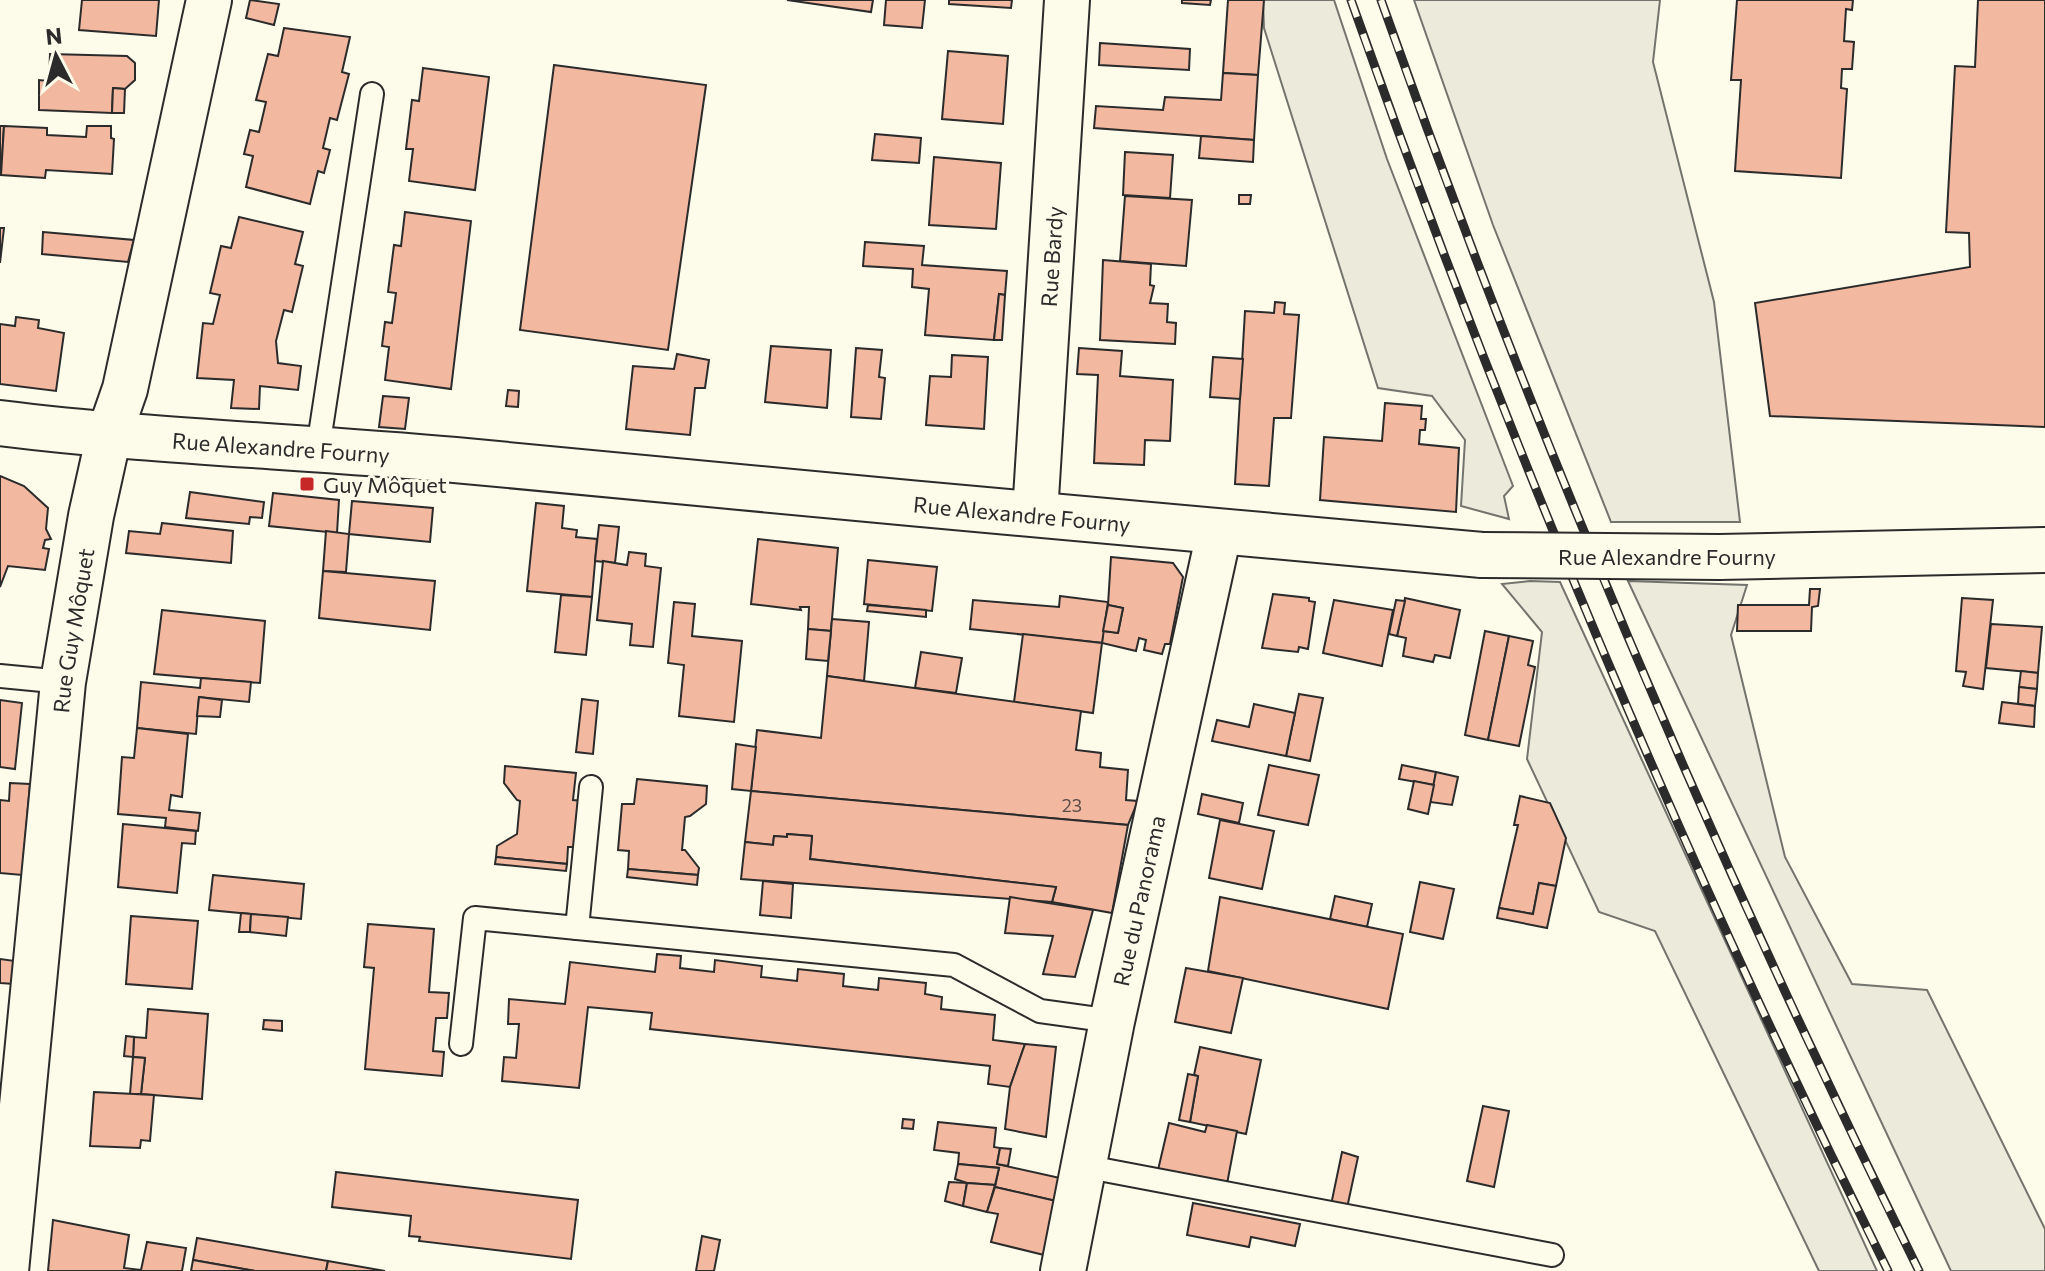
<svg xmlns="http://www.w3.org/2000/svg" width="2045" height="1271" viewBox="0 0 2045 1271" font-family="Commissioner,sans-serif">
<rect width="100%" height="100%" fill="#fdfbea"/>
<!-- green -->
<g fill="#ecebdb" stroke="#74746e" stroke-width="2">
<path d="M1263 0H1334L1387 159 1513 486 1504 496 1509 519 1461 506 1465 440 1432 396 1378 388 1264 28Z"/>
<path d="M1414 0H1660L1653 62 1714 302 1740 522H1611L1493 225Z"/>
<path d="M1530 581 1560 582 1877 1271H1819L1655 931 1599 912 1527 759 1542 632 1502 584Z"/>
<path d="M1628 581 1747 585 1731 635 1785 857 1852 984 1927 990 2045 1229V1271H1951Z"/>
</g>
<!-- building -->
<g fill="#f2b8a0" stroke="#2b2b2b" stroke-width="2">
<path d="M82 0H159L156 36 79 30Z"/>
<path d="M250 0 279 4 274 25 246 18Z"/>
<path d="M787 0H873L871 12Z"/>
<path d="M886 0H925L922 28 884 25Z"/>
<path d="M949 0H1012L1011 8 949 4Z"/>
<path d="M1182 0H1211L1210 5 1182 3Z"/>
<path d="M1228 0H1264L1258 75 1223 73Z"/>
<path d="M1737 0H1853L1852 10 1846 9 1844 41 1854 42 1852 69H1842L1841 88 1847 89 1841 178 1735 171 1741 80H1731Z"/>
<path d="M1978 0H2045V427L1770 416 1755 303 1970 267 1969 233 1946 232 1955 66 1975 67Z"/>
<path d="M284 28 350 37 342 72 349 74 337 120 330 118 323 148 330 150 324 173 318 171 310 204 246 187 253 156 244 154 250 130 259 132 266 102 256 100 268 54 278 56Z"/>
<path d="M1100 43 1190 49 1189 70 1099 65Z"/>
<path d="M948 51 1008 56 1003 124 942 119Z"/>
<path d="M50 54 127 56 135 63V80L125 89 113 88 112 113 39 110V80L49 81Z"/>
<path d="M554 65 706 85 668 350 520 330Z"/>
<path d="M423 68 489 77 475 190 409 181 413 149H406L412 100 419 101Z"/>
<path d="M1223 73 1258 75 1254 140 1094 128 1096 106 1163 110 1165 97 1221 100Z"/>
<path d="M113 88 125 89 124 113H112Z"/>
<path d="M0 126H4L1 175H0Z"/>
<path d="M4 126 47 128V135L86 137 87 126H111V138L114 139 112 174 46 170 45 178 1 175Z"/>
<path d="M875 134 921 138 919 163 872 160Z"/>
<path d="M1201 136 1254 140 1253 162 1199 158Z"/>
<path d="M1125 152 1173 155 1170 198 1123 195Z"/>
<path d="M934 157 1001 163 996 229 929 225Z"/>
<path d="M1239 195H1251L1250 204H1239Z"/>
<path d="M1125 196 1192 200 1186 266 1120 261Z"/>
<path d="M405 212 471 221 451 389 385 380 389 347 382 346 385 322 392 323 396 293 388 292 394 245 401 246Z"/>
<path d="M239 217 303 232 295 264 303 266 292 312 284 310 276 341 278 363 301 366 298 390 260 386 259 409 231 408 234 380 197 378 203 323 213 324 220 295 210 293 221 246 231 248Z"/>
<path d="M0 228H4L0 263Z"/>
<path d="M43 232 134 240 128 262 42 254Z"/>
<path d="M865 242 924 246 922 265 1007 271 1005 295 999 294 994 340 925 335 929 289 912 287 913 269 863 266Z"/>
<path d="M1103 260 1151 264 1150 285 1154 286 1150 303 1168 304 1167 322 1176 323 1175 344 1100 340Z"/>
<path d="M999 294 1005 295 1002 340H994Z"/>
<path d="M1275 302 1285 303 1284 314 1299 315 1291 418H1274L1269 486 1235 484 1245 311 1274 313Z"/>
<path d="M16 317 39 320 38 328 64 333 56 391 0 384V324L15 326Z"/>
<path d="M771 346 831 350 827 408 765 402Z"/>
<path d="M856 348 882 350 879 377 885 378 881 419 851 417Z"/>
<path d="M1079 348 1122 351 1120 376 1173 380 1170 441 1145 440 1144 465 1094 463 1098 375 1077 374Z"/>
<path d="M677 354 709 360 705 388H695L690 435 626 429 633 366 674 369Z"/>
<path d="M952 355 988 357 984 429 926 425 930 376 951 377Z"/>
<path d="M1213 357 1243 359 1240 399 1210 397Z"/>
<path d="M508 390 519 391 518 407 506 406Z"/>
<path d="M383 396 409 398 405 429 379 427Z"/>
<path d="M1385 403 1422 406 1421 419H1426L1425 430H1420L1419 444 1459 448 1456 512 1320 500 1324 437 1382 441Z"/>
<path d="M0 476 24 486 48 508 46 529 51 539 45 540 43 548 49 549 45 570 8 566 0 587Z"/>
<path d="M190 492 264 502 262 518 250 517 249 524 186 518Z"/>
<path d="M273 493 339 500 337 533 269 526Z"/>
<path d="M352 501 433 508 430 542 349 534Z"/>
<path d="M536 503 564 506 562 528 577 530 576 537 597 539 592 597 527 591Z"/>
<path d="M162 523 233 531 231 563 126 553 129 531 160 534Z"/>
<path d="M599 525 619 527 615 563 595 561Z"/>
<path d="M326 531 349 534 346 572 323 571Z"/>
<path d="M758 539 838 548 831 631 808 629 809 607H800L801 610 751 604Z"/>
<path d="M629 552 646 554 645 566 661 568 653 647 630 645 632 624 597 620 603 561 627 565Z"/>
<path d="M1111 557 1173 563 1183 577 1170 644H1165L1162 654 1144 650 1146 640 1139 638 1136 651 1102 643 1103 631 1118 633 1123 608 1108 605Z"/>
<path d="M868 560 937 567 932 611 864 604Z"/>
<path d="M323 571 435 581 430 630 319 618Z"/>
<path d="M1810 589H1820L1818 606 1812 607 1811 631H1737L1738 605H1809Z"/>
<path d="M1273 594 1309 598V601L1315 602 1308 649 1299 647 1298 652 1262 648Z"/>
<path d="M561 595 592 597 586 655 555 652Z"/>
<path d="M1060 596 1108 602 1102 643 970 629 973 600 1059 607Z"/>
<path d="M1405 598 1460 610 1450 658 1435 655 1433 662 1403 656 1406 638 1397 636Z"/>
<path d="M1962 598 1993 600 1983 689 1963 686 1966 672 1956 671Z"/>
<path d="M1334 600 1393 610 1382 666 1323 653Z"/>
<path d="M1396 600 1405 601 1397 636 1389 634Z"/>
<path d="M674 602 695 604 692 636 742 641 734 722 679 716 684 665 668 663Z"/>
<path d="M868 605 926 610V617L867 611Z"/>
<path d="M1108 605 1123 608 1118 633 1103 631Z"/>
<path d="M162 610 265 621 260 683 154 674Z"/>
<path d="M832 619 869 622 864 681 827 676Z"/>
<path d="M1991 624 2042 627 2038 673 1986 668Z"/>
<path d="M808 629 831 631 828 661 806 659Z"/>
<path d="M1485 631 1509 636 1488 740 1465 735Z"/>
<path d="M1023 634 1102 643 1093 713 1014 702Z"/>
<path d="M1509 636 1533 641 1528 665 1535 667 1519 746 1488 740Z"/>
<path d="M921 652 962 658 956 693 915 688Z"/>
<path d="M2021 671 2038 673 2037 689 2019 687Z"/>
<path d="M827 676 1081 711 1076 750 1101 753 1100 767 1128 770 1126 800 1138 801 1128 825 751 791 757 730 821 738Z"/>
<path d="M201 678 251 682 249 702 199 697 196 734 137 728 141 682 200 688Z"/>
<path d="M2019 687 2037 689 2035 706 2018 704Z"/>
<path d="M1299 694 1323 698 1310 761 1286 756Z"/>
<path d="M199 697 222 700 220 717 197 716Z"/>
<path d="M582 699 598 701 593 754 576 752Z"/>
<path d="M0 700 22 703 15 769 0 767Z"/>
<path d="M2002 702 2035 706 2034 727 1999 723Z"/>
<path d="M1254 704 1295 713 1286 756 1212 741 1217 720 1249 727Z"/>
<path d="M137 728 188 734 182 797 171 795 169 810 200 813 198 831 165 827 166 818 118 814 122 757 134 758Z"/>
<path d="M736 744 756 747 751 791 732 789Z"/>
<path d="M1269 765 1319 775 1308 825 1258 815Z"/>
<path d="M1402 765 1436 772 1434 785 1399 779Z"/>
<path d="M505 766 576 773 573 800 584 801 580 847H568L567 864 496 857 497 846 517 834 520 801 517 800 504 783Z"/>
<path d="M1436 772 1458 777 1452 805 1430 802Z"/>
<path d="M637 779 707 786 706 804 690 816 685 817 682 850H685L699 868 698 875 628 869 629 851 618 850 622 804H634Z"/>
<path d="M1414 781 1434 785 1428 814 1408 809Z"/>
<path d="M10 783 30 784 22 875 0 873V800L9 801Z"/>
<path d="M751 791 1128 825 1112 913 1052 902 1056 887 810 859 812 836 787 834V837L774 836 773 845 745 842Z"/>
<path d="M1202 794 1243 803 1239 823 1198 814Z"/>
<path d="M1520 796 1550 803 1566 838 1556 886 1539 883 1533 914 1499 908 1518 825H1514Z"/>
<path d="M1220 820 1274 831 1262 889 1209 878Z"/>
<path d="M123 824 196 831 195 844 182 843 177 893 118 887Z"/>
<path d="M787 834 812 836 810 859 1056 887 1052 902 741 879 745 842 773 845 774 836 787 837Z"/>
<path d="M496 857 567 864 566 871 495 864Z"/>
<path d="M628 869 698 875 697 885 627 877Z"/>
<path d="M213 875 304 884 301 919 209 910Z"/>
<path d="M763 881 793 884 791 918 760 915Z"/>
<path d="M1420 882 1454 889 1443 939 1410 932Z"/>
<path d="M1539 883 1556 886 1547 928 1497 918 1499 908 1533 914Z"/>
<path d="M1335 896 1372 904 1367 927 1330 919Z"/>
<path d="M1010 897 1093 910 1075 977 1043 974 1053 936 1005 933Z"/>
<path d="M1220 897 1403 934 1388 1009 1208 971Z"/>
<path d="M241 913 251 914 250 932H239Z"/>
<path d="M251 914 288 917 286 936 250 932Z"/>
<path d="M131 916 198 921 192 989 126 984Z"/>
<path d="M368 924 434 929 429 992 449 993 447 1018H436L433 1051 444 1052 442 1076 365 1069 374 968 364 967Z"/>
<path d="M657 954 681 956 680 968 714 972 715 960 762 966 761 977 797 981 798 969 844 974 843 986 878 990 879 978 926 983 925 994 942 997 941 1009 995 1015 993 1040 1025 1044 1010 1087 988 1084 990 1066 650 1029 652 1013 588 1007 579 1088 502 1081 504 1057 516 1058 519 1024H508L509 999 565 1004 570 962 655 972Z"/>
<path d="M0 959 15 961 14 984 0 983Z"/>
<path d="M1186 968 1243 978 1231 1033 1175 1022Z"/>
<path d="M148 1009 208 1014 202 1099 141 1094 145 1058 133 1057 134 1037 146 1038Z"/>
<path d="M264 1020 282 1021V1031L263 1029Z"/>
<path d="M126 1036 134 1037 133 1057 124 1056Z"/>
<path d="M1025 1044 1056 1047 1046 1137 1005 1129 1010 1087Z"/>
<path d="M1200 1047 1261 1060 1246 1134 1190 1122 1198 1076 1194 1075Z"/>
<path d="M133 1057 145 1058 141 1094H130Z"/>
<path d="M1188 1074 1198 1076 1190 1122 1179 1120Z"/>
<path d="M94 1092 154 1095 150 1141 141 1140 140 1148 90 1146Z"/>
<path d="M1483 1106 1509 1111 1494 1187 1467 1181Z"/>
<path d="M903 1119 914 1120 913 1129 902 1128Z"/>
<path d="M938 1122 996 1128 994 1147 1000 1148 997 1164 1060 1178 1056 1201 995 1187 999 1168 958 1164 959 1153 934 1150Z"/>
<path d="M1169 1123 1205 1132 1207 1125 1237 1131 1227 1184 1158 1170Z"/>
<path d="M1000 1148 1011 1149 1008 1166 997 1164Z"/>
<path d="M1342 1152 1358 1157 1347 1208 1331 1205Z"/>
<path d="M958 1164 999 1168 995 1185 967 1183 955 1179Z"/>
<path d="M336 1172 578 1200 571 1259 419 1241 420 1237 409 1236 411 1216 332 1207Z"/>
<path d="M949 1182 967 1183 963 1206 945 1201Z"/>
<path d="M967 1183 995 1185 987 1212 963 1206Z"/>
<path d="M995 1187 1056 1201 1044 1255 991 1242 998 1214 987 1212Z"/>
<path d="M1193 1203 1300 1224 1295 1246 1251 1237 1249 1247 1187 1235Z"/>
<path d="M53 1220 129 1235 124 1268 141 1270 147 1242 186 1248 182 1271H48Z"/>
<path d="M702 1236 720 1240 714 1271H696Z"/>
<path d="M197 1238 328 1261 326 1271H255L193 1260Z"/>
<path d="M193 1260 255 1271H191Z"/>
<path d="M328 1261 385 1271H326Z"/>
</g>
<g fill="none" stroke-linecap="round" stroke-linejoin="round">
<defs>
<g id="service">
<path d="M318 448 372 94"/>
<path d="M0 676 63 682"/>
<path d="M577 928 954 965 1040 1011 1112 1021"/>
<path d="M461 1044 475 918 577 928 591 787"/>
<path d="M1083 1166 1552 1255"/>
</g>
<g id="minor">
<path id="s1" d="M1035 514 1067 0"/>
<path id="s2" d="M6 1271 63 682 91 516 109 435 125 389 209 0"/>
<path id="s3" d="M1063 1271 1112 1021 1219 533"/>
</g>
<g id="tertiary">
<path id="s4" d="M0 423C151 442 303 446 455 460 797 492 1140 526 1482 555"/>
<path d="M1719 557 2045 550"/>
</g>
</defs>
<!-- service casing -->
<use href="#service" stroke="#2b2b2b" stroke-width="26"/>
<!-- minor casing -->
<use href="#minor" stroke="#2b2b2b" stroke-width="48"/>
<!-- tertiary casing -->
<use href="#tertiary" stroke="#2b2b2b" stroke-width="48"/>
<!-- service -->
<use href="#service" stroke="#fdfbea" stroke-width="22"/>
<!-- minor -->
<use href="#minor" stroke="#fdfbea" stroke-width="44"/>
<!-- tertiary -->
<use href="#tertiary" stroke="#fdfbea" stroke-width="44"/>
<defs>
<g id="rail">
<path d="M1351 0C1504 434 1683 859 1888 1271"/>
<path d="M1381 0C1534 434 1715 859 1919 1271"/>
</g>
</defs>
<!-- rail casing -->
<use href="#rail" stroke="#2b2b2b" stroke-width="9"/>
<!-- rail -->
<use href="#rail" stroke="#fdfbea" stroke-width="6" stroke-dasharray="18" stroke-linecap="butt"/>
<defs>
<path id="tertiary-bridge" d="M1482 555 1719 557"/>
</defs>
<!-- tertiary-bridge casing -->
<use href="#tertiary-bridge" stroke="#2b2b2b" stroke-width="48" stroke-linecap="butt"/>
<!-- tertiary-bridge -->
<use href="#tertiary-bridge" stroke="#fdfbea" stroke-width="44"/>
</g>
<!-- markers -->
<rect fill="#c62828" stroke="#fdfbea" stroke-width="3" x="299" y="476" width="16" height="16" rx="4"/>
<g text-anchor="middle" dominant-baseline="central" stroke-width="6" stroke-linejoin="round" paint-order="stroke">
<!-- number labels -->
<g font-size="18" fill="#5d4e48">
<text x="1072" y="805">23</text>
</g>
<!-- street labels -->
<g font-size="22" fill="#2b2b2b" stroke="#fdfbea">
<text stroke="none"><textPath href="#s1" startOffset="258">Rue Bardy</textPath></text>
<text stroke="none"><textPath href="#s4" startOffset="282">Rue Alexandre Fourny</textPath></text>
<text stroke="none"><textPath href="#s4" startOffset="1026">Rue Alexandre Fourny</textPath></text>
<text x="1667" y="556">Rue Alexandre Fourny</text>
<text stroke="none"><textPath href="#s2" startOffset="644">Rue Guy Môquet</textPath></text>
<text stroke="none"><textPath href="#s3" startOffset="378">Rue du Panorama</textPath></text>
</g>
<!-- poi labels -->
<g font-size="22" fill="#2b2b2b" stroke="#fdfbea" text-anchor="start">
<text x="323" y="484">Guy Môquet</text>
</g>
</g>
<!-- north arrow -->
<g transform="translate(56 56) rotate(354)" stroke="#fdfbea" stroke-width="6" paint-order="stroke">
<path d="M0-6L14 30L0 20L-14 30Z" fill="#2b2b2b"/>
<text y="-12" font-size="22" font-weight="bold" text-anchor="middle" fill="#2b2b2b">N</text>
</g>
</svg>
